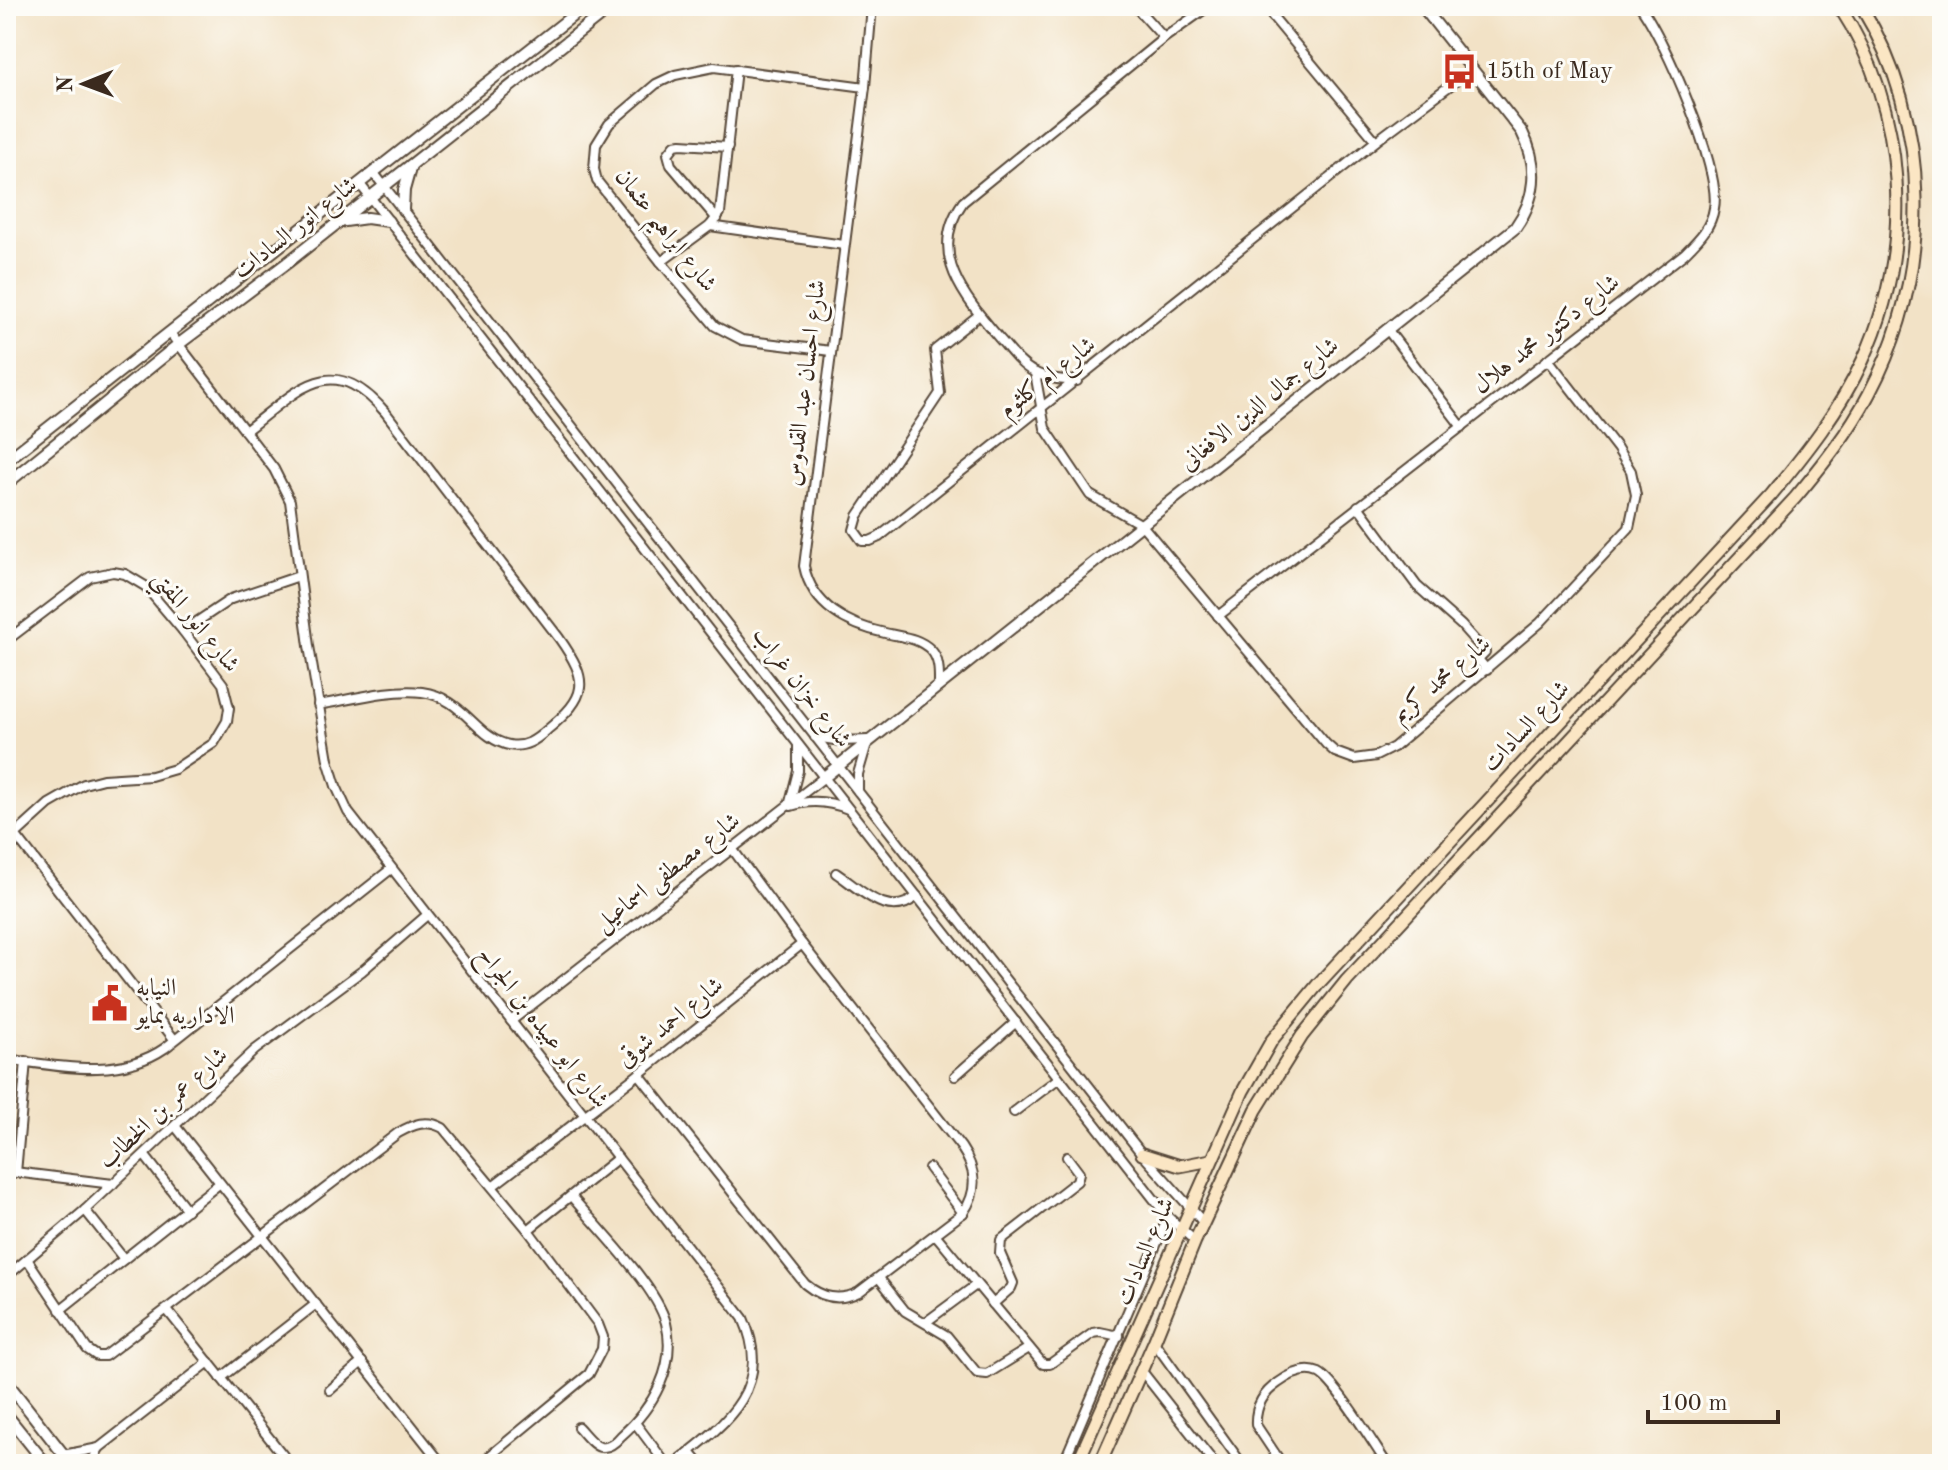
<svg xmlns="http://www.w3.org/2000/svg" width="1948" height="1470" viewBox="0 0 1948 1470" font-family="'Old Standard TT',Amiri,serif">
<rect width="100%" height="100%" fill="#fdfcf7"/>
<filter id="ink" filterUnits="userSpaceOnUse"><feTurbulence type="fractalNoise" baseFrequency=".0125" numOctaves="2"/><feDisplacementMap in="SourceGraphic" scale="16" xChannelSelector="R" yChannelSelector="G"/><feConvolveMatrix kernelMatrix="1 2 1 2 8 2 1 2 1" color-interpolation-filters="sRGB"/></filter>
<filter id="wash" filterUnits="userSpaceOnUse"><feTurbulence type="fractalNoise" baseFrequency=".006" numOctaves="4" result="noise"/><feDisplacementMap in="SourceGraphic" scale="32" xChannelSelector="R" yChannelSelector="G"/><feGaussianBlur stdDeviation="1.8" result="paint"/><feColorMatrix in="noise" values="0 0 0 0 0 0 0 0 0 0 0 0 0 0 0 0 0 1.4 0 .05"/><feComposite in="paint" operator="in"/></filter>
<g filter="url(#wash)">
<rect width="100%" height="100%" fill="#f2e2c6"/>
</g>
<g filter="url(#ink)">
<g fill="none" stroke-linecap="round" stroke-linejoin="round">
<defs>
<g id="minor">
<path d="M872 6 865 87 804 566C812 606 848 625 885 633 901 637 918 637 931 650 940 660 939 673 939 686"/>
<path d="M1135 6 1164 38"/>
<path d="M1264 6 1376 141"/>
<path d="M373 172 1142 1154 1204 1223"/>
<path d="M359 183 1168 1217 1195 1241"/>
<path d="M717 219 671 165 668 154 675 145 681 144 728 147"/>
<path d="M710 226 844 245"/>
<path d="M661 262 710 226 720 213 736 69"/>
<path d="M979 315 935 350 940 393 858 516 854 530 862 541H870L879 537 1376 141 1472 69"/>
<path d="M1387 329 1462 427"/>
<path d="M170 333 274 469 290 501 309 646 328 760 336 786 348 812 743 1318C775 1389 725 1424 674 1464"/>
<path d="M831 351 742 340 715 326 661 262 597 181 594 169 596 145 609 124 656 84 675 75 714 67 865 87"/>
<path d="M1035 373 1045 428 1090 495 1142 525 1326 744 1335 752 1354 759 1376 756 1394 747 1540 623 1629 528 1636 495 1631 471 1617 448 1548 359"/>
<path d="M1077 381C1063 380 1047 379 1034 372 1020 365 1010 350 999 338 965 298 926 253 963 202L1164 38 1209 6"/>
<path d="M245 431C298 391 331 348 386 413L559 638C590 682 588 696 547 730 536 740 525 748 509 745 477 739 463 697 422 692 391 688 349 700 318 705"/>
<path d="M1358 506 1417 586 1461 625 1485 652 1478 659 1487 670"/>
<path d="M1218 616 1684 254C1698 240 1711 228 1714 208 1722 171 1664 37 1640 6"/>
<path d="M183 631 231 599 299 576"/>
<path d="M6 641 90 577 113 572 125 574 145 586 183 631 223 684 229 708 227 721 214 743 175 769 151 776 103 779 84 784 49 804 6 843"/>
<path d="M815 737 841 741 868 740 858 774V791"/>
<path d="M790 802 798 771V745"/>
<path d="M791 806C811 799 829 801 848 809"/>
<path d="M6 823 174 1039"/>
<path d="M836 873C860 889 889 921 917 896"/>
<path d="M511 1021 823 778"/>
<path d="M6 1059C58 1066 119 1080 165 1048L391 869"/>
<path d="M639 1074 805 1284C822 1298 839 1302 859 1292L963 1213C979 1190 976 1169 961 1147L802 944 731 847"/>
<path d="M955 1076 1016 1022"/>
<path d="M1014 1112 1059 1078"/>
<path d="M176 1127 442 1464"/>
<path d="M145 1156 187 1210"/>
<path d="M929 1168 963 1213"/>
<path d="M6 1171 113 1184"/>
<path d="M16 1173 26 1061"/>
<path d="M494 1185 639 1074 802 944"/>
<path d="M571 1196C597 1227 656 1286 666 1323 677 1366 653 1408 621 1436 616 1442 609 1449 600 1447 592 1445 584 1433 578 1427"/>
<path d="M85 1210 124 1259"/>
<path d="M528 1230 618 1158"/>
<path d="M935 1234 1043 1364H1050L1093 1333 1100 1332 1119 1336"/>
<path d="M27 1259 87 1349 97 1356H105L398 1133C414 1124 426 1119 443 1128L528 1230 598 1324 603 1337 602 1349 589 1374 480 1464"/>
<path d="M6 1277 85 1210 255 1050 362 971 427 915"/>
<path d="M879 1278 905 1311 947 1336 977 1373 987 1374 1029 1348"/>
<path d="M993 1304 1011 1288 1013 1283 1000 1253 1001 1240 1077 1181 1079 1173 1067 1157"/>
<path d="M60 1310 220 1183"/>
<path d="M167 1310 290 1464"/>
<path d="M926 1322 976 1285"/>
<path d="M1154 1342 1242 1464"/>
<path d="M1141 1370 1215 1464"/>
<path d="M221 1378 316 1304"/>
<path d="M330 1390 362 1362"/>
<path d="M636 1424 666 1464"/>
<path d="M690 1452 700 1464"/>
<path d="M63 1455 99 1448 209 1362"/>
<path d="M91 1464 99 1448"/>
<path d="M1063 1464 1168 1217"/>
<path d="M1282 1464 1256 1425C1255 1407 1263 1393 1278 1383 1289 1375 1305 1367 1319 1373 1336 1382 1374 1445 1387 1464"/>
</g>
<g id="tertiary">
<path d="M403 210 404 190 411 165"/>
<path d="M338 222 367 218 388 221"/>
<path d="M6 461 585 6"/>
<path d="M6 484 179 344 287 263 612 6"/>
<path d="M823 778 1515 228C1537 197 1539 166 1522 132L1422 6"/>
<path d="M6 1381 71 1464"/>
<path d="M6 1414 46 1464"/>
</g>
<g id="secondary">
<path d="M1142 1154 1180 1166 1211 1160"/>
<path d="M1077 1464 1243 1091 1272 1040 1319 983 1771 495C1806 453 1840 410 1863 360 1915 248 1907 110 1839 6"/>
<path d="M1100 1464 1154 1342 1195 1241 1256 1110 1302 1036 1347 980 1795 498C1822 466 1849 432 1869 394 1933 273 1933 124 1861 6"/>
</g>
</defs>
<!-- minor casing -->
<use href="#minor" stroke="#564637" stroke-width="12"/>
<!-- tertiary casing -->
<use href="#tertiary" stroke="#564637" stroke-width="14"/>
<!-- secondary casing -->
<use href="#secondary" stroke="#564637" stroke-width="15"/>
<!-- minor -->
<use href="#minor" stroke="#fff" stroke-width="8"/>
<!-- tertiary -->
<use href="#tertiary" stroke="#fff" stroke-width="10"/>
<!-- secondary -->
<use href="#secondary" stroke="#fbe6c4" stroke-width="11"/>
</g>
</g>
<!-- icons -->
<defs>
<symbol id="bus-bare" viewBox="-9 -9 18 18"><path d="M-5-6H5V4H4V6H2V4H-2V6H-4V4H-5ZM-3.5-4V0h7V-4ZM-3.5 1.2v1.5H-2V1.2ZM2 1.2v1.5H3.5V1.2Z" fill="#c8321e" stroke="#fdfcf7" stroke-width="2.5" paint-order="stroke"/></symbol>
<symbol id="civic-bare" viewBox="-9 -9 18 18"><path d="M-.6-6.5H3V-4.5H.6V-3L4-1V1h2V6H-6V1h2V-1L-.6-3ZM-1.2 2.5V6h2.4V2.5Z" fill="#c8321e" stroke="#fdfcf7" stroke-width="2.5" paint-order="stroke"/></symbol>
</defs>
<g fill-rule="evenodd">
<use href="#bus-bare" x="1434" y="46" width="51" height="51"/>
<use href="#civic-bare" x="84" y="978" width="51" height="51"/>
</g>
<g text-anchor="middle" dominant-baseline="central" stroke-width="6" stroke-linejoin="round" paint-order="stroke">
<!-- poi labels -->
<g font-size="24" fill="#3b2a1e" stroke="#fdfcf7" text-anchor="start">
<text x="1486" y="72">15th of May</text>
<text x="136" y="989">النيابه<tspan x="136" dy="28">الاداريه بمايو</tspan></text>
</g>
<!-- street labels -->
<g font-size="24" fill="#3b2a1e" stroke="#fdfcf7">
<text transform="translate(296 229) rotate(-38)">شارع انور السادات</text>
<text transform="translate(665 231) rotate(52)">شارع ابراهيم عثمان</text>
<text transform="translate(1547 335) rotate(-38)">شارع دكتور محمد هلال</text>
<text transform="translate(1048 378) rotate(-38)">شارع ام كلثوم</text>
<text transform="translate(806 383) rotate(-83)">شارع احسان عبد القدوس</text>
<text transform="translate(1260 405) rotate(-39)">شارع جمال الدين الافغانى</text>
<text transform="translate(195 622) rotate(51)">شارع انور المفتي</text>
<text transform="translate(1442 680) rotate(-40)">شارع محمد كريم</text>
<text transform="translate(801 688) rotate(52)">شارع خزان غراب</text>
<text transform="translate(1527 727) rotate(-47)">شارع السادات</text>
<text transform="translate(668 873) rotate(-38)">شارع مصطفى اسماعيل</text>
<text transform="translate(671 1023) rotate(-39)">شارع احمد شوقى</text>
<text transform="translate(542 1028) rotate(52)">شارع ابو عبيده بن الجراح</text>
<text transform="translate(164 1109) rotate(-43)">شارع عمر بن الخطاب</text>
<text transform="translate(1146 1252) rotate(-67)">شارع السادات</text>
</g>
</g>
<!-- margin -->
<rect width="1948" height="1470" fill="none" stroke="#fdfcf7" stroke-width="32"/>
<!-- north arrow -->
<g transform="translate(84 84) rotate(269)" stroke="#fdfcf7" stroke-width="6" paint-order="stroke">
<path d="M0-6L14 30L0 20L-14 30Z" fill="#3b2a1e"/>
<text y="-12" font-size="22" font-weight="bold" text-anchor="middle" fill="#3b2a1e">N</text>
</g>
<!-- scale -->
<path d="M1648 1410v12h130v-12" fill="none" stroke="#3b2a1e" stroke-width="4"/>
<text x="1660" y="1410" font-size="24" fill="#3b2a1e" stroke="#fdfcf7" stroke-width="6" paint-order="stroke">100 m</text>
</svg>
